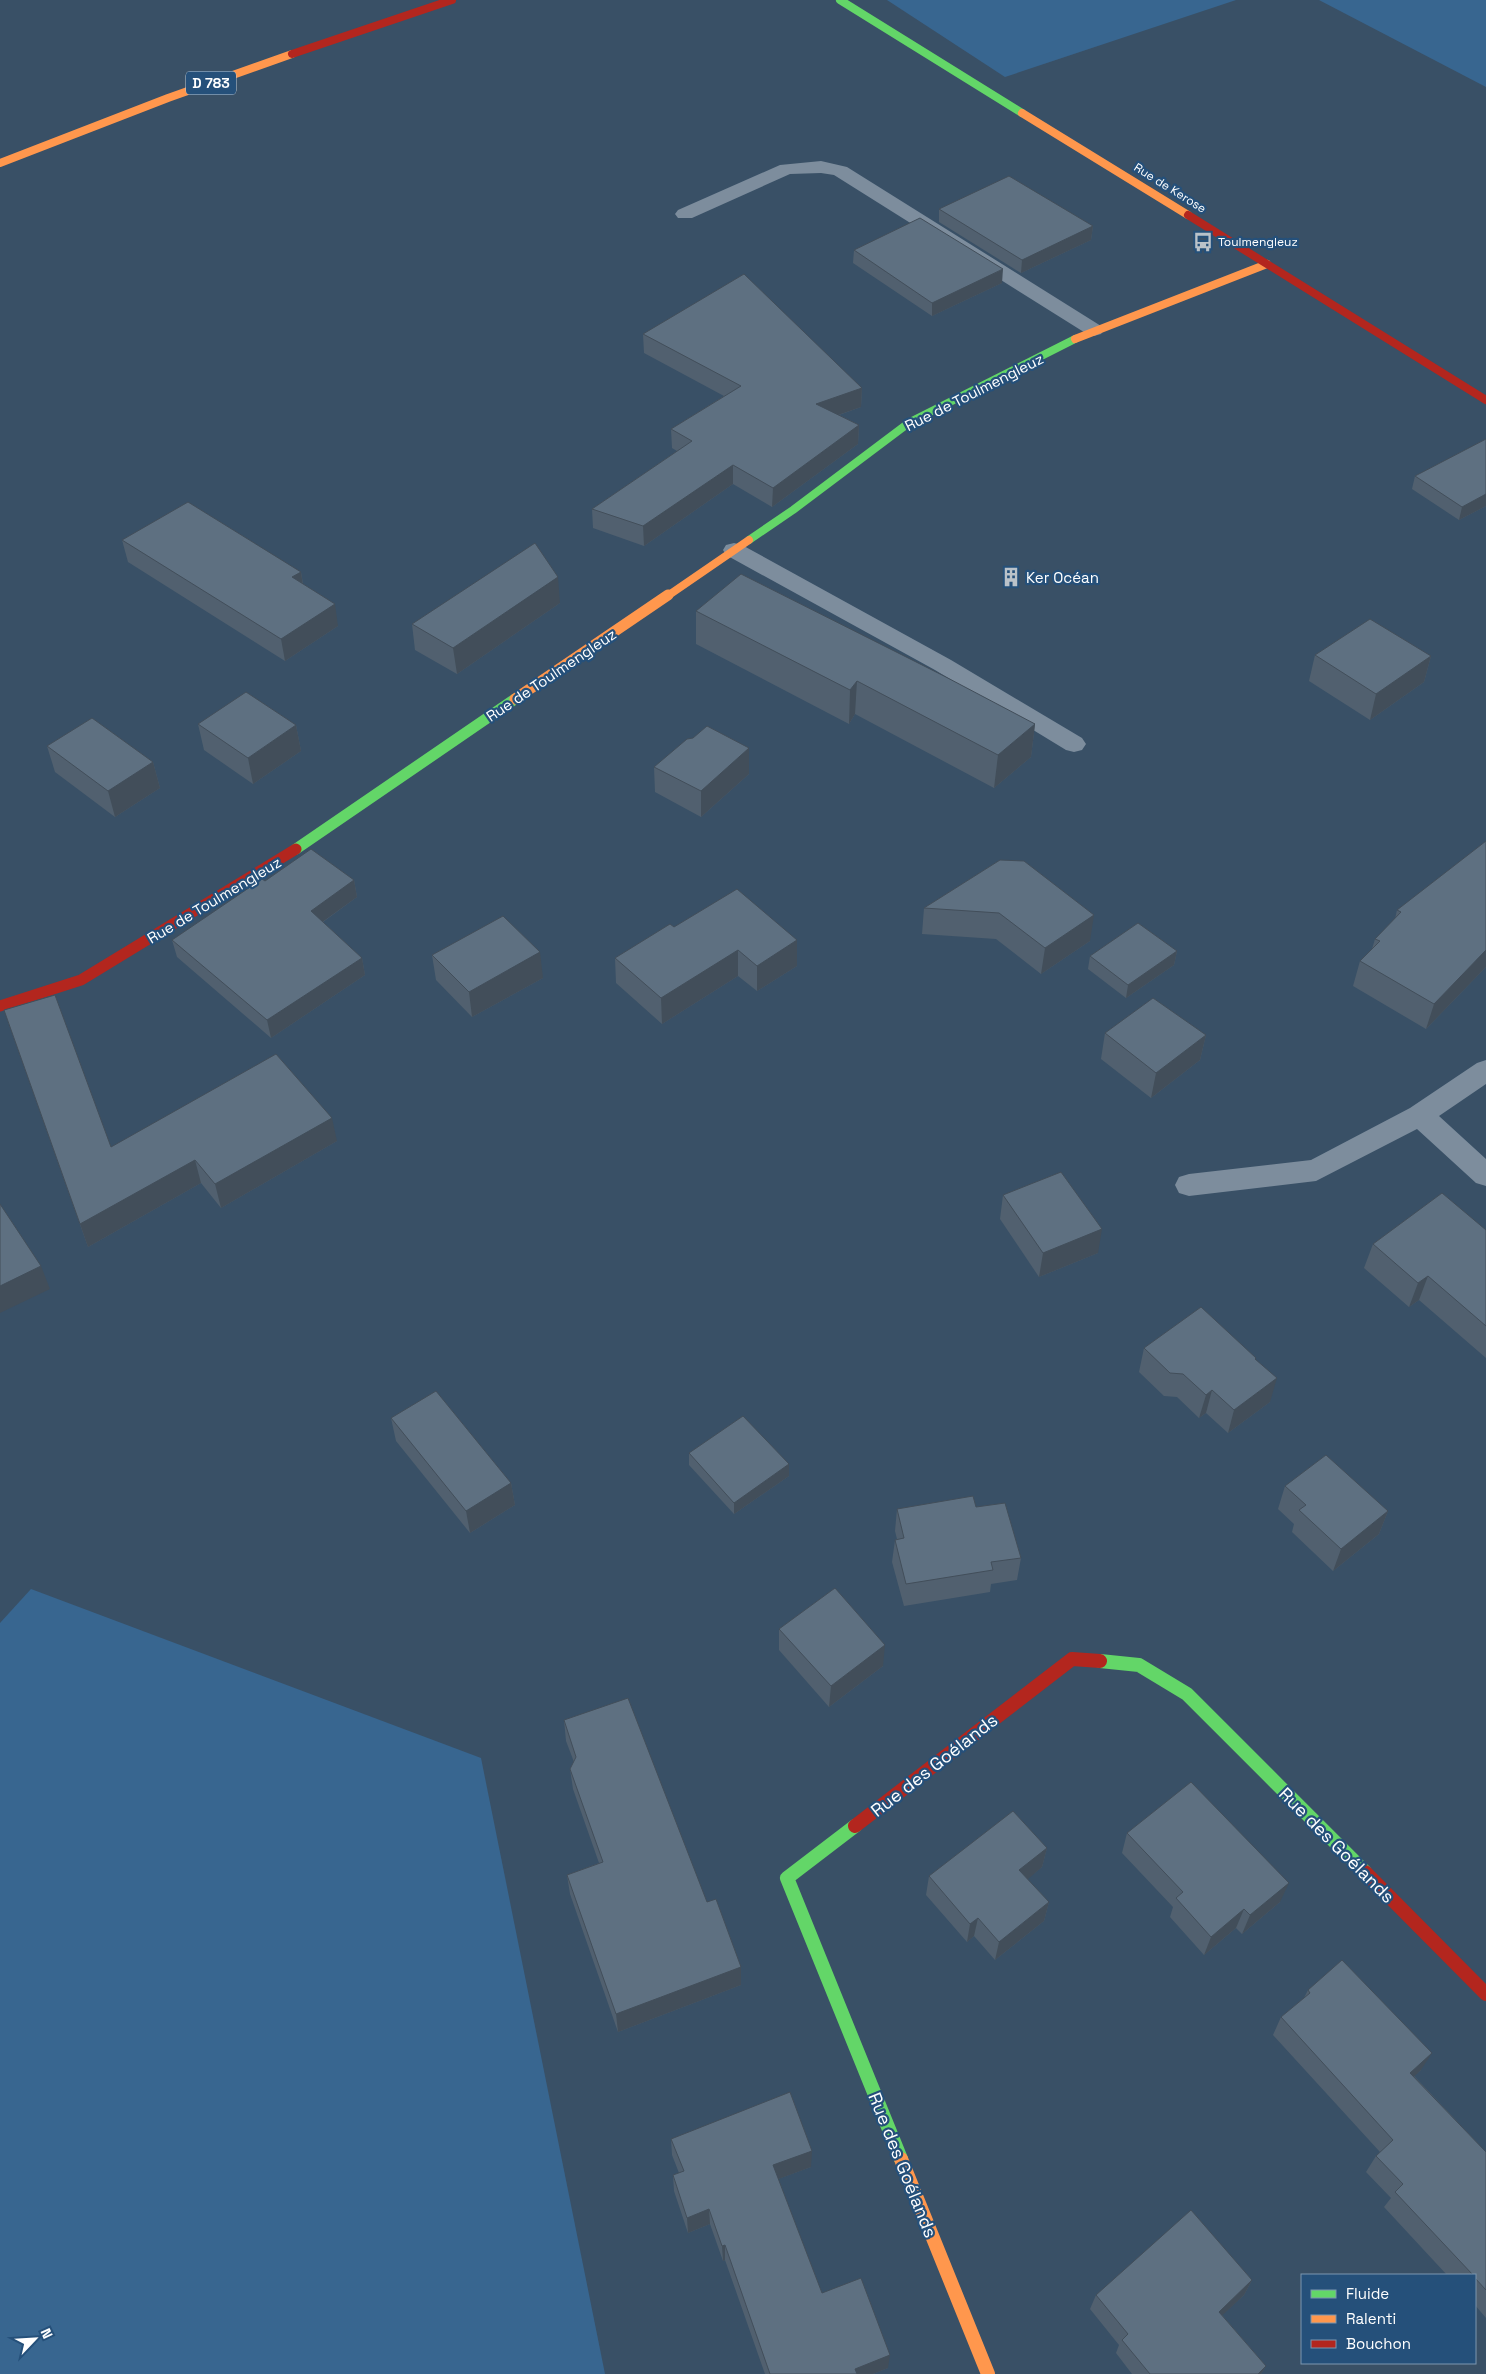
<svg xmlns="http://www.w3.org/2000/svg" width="1486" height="2374" viewBox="0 0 1486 2374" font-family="'Space Grotesk',sans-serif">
<rect width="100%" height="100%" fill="#395066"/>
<!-- green -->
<g fill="#386690">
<path d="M887 0H1236L1005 77Z"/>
<path d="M1319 0H1486V87Z"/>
<path d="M31 1589 481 1758 605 2374H0V1623Z"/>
</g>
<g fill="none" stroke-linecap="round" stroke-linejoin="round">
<!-- street -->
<g fill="#7d8d9d" fill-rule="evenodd">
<path d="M821 161 847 167 1101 326 1104 330 1101 334 1094 336 1087 334 834 175 821 173 790 174 692 218H678L675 214 678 210 780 165Z"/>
<path d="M734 543 742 545 951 660 1082 738 1086 744 1082 750 1074 752 1066 750 935 670 726 555 723 550 726 545Z"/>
<path d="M1486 1060V1084L1439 1116 1486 1159V1186L1476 1183 1417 1129 1316 1181 1189 1196 1179 1193 1175 1185 1179 1177 1189 1174 1311 1160 1410 1108 1477 1063Z"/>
</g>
<!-- fast-far2 -->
<g stroke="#63d668" stroke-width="8">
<path d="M840 0 1022 113"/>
<path d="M749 540 793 510 910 422 1075 339"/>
</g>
<!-- fast-far1 -->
<path stroke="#63d668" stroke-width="11" d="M296 849 515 699"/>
<!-- fast -->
<g stroke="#63d668" stroke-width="14">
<path d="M1100 1661 1139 1665 1187 1694 1365 1872"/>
<path d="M855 1826 787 1878 901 2159"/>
</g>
<!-- slow-far2 -->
<g stroke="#ff974d" stroke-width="8">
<path d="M1022 113 1188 215"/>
<path d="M0 163 168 98 292 54"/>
<path d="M1075 339 1267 264"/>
<path d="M666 597 749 540"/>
</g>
<!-- slow-far1 -->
<path stroke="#ff974d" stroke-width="11" d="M515 699 668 595"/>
<!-- slow -->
<path stroke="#ff974d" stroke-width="14" d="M901 2159 988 2374"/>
<!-- jam-far2 -->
<g stroke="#b3261e" stroke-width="8">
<path d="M292 54 452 0"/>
<path d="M1188 215 1486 400"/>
</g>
<!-- jam-far1 -->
<path stroke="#b3261e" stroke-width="11" d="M0 1006 81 980 296 849"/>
<!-- jam -->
<g stroke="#b3261e" stroke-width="14">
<path d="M855 1826 1072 1659 1100 1661"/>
<path d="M1365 1872 1486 1994"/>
</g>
</g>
<!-- wall -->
<g fill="#51606f">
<path d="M939 209 1093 226 1091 240 1021 273 939 222Z"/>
<path d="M854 250 1002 283 932 316 853 263Z"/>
<path d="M643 334 862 388 861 407 839 415 859 425 858 444 772 507 733 484 644 546 593 528 592 509 677 451 672 448 671 429 724 396 644 353Z"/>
<path d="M1486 439V506L1459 520 1412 489 1415 476Z"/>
<path d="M122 540 301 572 303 584 338 626 285 661 128 562Z"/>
<path d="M560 603 457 674 415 650 412 624Z"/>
<path d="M696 611 1035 724 1031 757 994 788 855 714 849 724 696 644Z"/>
<path d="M1315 655 1431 656 1424 682 1370 720 1309 681Z"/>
<path d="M198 724 296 725 301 751 253 784 204 750Z"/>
<path d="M47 746 153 762 160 788 115 817 55 772Z"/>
<path d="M749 748V774L701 817 655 792 654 767Z"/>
<path d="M1000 860 1090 941 1041 974 996 939 922 934 924 908Z"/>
<path d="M354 880 357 897 323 922 362 958 365 975 271 1038 177 957 172 940 265 881Z"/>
<path d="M1397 910 1486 967 1426 1029 1353 986 1360 961 1372 949 1375 939 1395 919Z"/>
<path d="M674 927 797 940V966L757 991 738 976 662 1024 616 983 615 958Z"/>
<path d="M1177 951 1174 965 1126 998 1088 969 1090 956Z"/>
<path d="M432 955 543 978 472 1017 436 980Z"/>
<path d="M4 1010 111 1147 337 1141 221 1208 201 1183 88 1247Z"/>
<path d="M1105 1033 1206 1035 1200 1060 1151 1098 1101 1059Z"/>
<path d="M1003 1195 1098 1253 1039 1277 1000 1219Z"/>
<path d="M1486 1230V1358L1419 1300 1409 1307 1364 1268 1373 1244Z"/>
<path d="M1144 1348 1256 1360 1270 1402 1228 1433 1206 1413 1199 1418 1177 1397 1164 1396 1139 1372Z"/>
<path d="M391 1418 511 1483 515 1505 470 1533 396 1441Z"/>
<path d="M689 1453 789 1464V1476L734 1514 689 1465Z"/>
<path d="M1285 1486 1388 1511 1379 1534 1333 1571 1292 1532 1294 1524 1278 1509Z"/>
<path d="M976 1507 1021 1558 1017 1580 991 1584 990 1592 904 1606 892 1562 895 1540 897 1539 895 1531 897 1509Z"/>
<path d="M779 1629 883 1666 829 1707 779 1650Z"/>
<path d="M564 1720 707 1902 741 1985 618 2032 570 1894 567 1875 599 1863 573 1789 570 1769 574 1762 566 1741Z"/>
<path d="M1127 1833 1280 1902 1242 1934 1236 1928 1204 1955 1170 1917 1173 1907 1122 1853Z"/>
<path d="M1047 1848 1042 1867 1027 1879 1049 1902 1044 1921 995 1960 974 1936 967 1942 926 1895 929 1876Z"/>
<path d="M1308 1990 1421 2070 1414 2076 1486 2152V2318L1475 2305V2275H1447L1384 2207 1391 2198 1366 2172 1376 2156 1380 2152 1273 2035 1281 2017 1304 1998Z"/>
<path d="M671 2139 811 2167 778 2179 822 2293 888 2368 873 2374H765L725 2260 723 2261 710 2224 688 2233 674 2191 673 2175 679 2173 672 2155Z"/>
<path d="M1252 2280 1244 2295 1222 2315 1266 2366 1261 2374H1132L1116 2353 1119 2345 1090 2309 1096 2295Z"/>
</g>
<!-- shaded-wall -->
<g fill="#424e5a">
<path d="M1093 226 1091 240 1021 273 1022 260Z"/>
<path d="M1003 269 1002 283 932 316V303Z"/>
<path d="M862 388 861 407 815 423 816 404Z"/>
<path d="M859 425 858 444 772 507 773 488Z"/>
<path d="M733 465V484L644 546 643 526Z"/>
<path d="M1486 494V506L1459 520 1462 507Z"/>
<path d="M301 572 304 593 292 577Z"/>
<path d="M558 577 560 603 457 674 453 648Z"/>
<path d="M335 604 338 626 285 661 281 639Z"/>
<path d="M1431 656 1424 682 1370 720 1376 694Z"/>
<path d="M857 681 855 714 849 724 850 690Z"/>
<path d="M1035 724 1031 757 994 788 998 755Z"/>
<path d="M296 725 301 751 253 784 248 758Z"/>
<path d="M749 748V774L701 817V791Z"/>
<path d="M153 762 160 788 115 817 108 791Z"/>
<path d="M354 880 357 897 314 928 311 911Z"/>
<path d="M1094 915 1090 941 1041 974 1045 948Z"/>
<path d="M797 940V966L757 991V966Z"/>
<path d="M738 950V976L662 1024 661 998Z"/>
<path d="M1486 950V967L1426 1029 1434 1004Z"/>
<path d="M1177 951 1174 965 1126 998 1128 985Z"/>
<path d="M540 952 543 978 472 1017 469 992Z"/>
<path d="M362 958 365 975 271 1038 267 1020Z"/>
<path d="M1206 1035 1200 1060 1151 1098 1156 1073Z"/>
<path d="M332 1118 337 1141 221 1208 215 1184Z"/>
<path d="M195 1160 201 1183 88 1247 80 1224Z"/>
<path d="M1102 1229 1098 1253 1039 1277 1043 1253Z"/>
<path d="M41 1266 50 1289 0 1313V1286Z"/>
<path d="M1428 1276 1419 1300 1409 1307 1418 1283Z"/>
<path d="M1277 1378 1270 1402 1228 1433 1234 1410Z"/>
<path d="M1212 1390 1206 1413 1199 1418 1206 1395Z"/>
<path d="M789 1464V1476L734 1514V1503Z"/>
<path d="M511 1483 515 1505 470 1533 466 1511Z"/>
<path d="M1388 1511 1379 1534 1333 1571 1341 1549Z"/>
<path d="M885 1645 883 1666 829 1707 831 1686Z"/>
<path d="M1047 1848 1042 1867 1015 1890 1019 1870Z"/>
<path d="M1289 1883 1280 1902 1242 1934 1250 1915Z"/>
<path d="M1049 1902 1044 1921 995 1960 999 1942Z"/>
<path d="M1244 1909 1236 1928 1204 1955 1211 1937Z"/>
<path d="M978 1918 974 1936 967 1942 970 1924Z"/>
<path d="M741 1967V1985L618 2032 616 2014Z"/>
<path d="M1432 2053 1421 2070 1400 2090 1410 2073Z"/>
<path d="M812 2151 811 2167 773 2181V2165Z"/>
<path d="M709 2209 710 2224 688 2233 687 2218Z"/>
<path d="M725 2245V2260L723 2261 722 2246Z"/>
<path d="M1252 2280 1244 2295 1211 2326 1219 2312Z"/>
<path d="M890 2355 888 2368 873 2374H854L855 2369Z"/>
<path d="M1266 2366 1261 2374H1258Z"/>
</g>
<!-- building -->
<g fill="#5e7081" stroke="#424e5a">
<path d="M1009 176 1093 226 1022 260 939 209Z"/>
<path d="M920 218 1003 269 932 303 854 250Z"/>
<path d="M744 274 862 388 816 404 859 425 773 488 733 465 643 526 592 509 692 441 671 429 741 386 643 334Z"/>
<path d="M1486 439V494L1462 507 1415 476Z"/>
<path d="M188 502 301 572 292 577 335 604 281 639 122 540Z"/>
<path d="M535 543 558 577 453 648 412 624Z"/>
<path d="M741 574 944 676 1035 724 998 755 857 681 850 690 696 611Z"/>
<path d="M1370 619 1431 656 1376 694 1315 655Z"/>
<path d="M246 692 296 725 248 758 198 724Z"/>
<path d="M92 718 153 762 108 791 47 746Z"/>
<path d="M707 726 749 748 701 791 654 767 687 739 693 738Z"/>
<path d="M1486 841V950L1434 1004 1360 961 1380 941 1375 939 1401 912 1397 910Z"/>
<path d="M311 849 354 880 311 911 362 958 267 1020 172 940 262 879 265 881Z"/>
<path d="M1000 860 1024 861 1094 915 1045 948 999 913 924 908Z"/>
<path d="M737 889 797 940 757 966 738 950 661 998 615 958 670 924 674 927Z"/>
<path d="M503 916 540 952 469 992 432 955Z"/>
<path d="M1138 923 1177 951 1128 985 1090 956Z"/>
<path d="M55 995 111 1147 276 1054 332 1118 215 1184 195 1160 80 1224 4 1010Z"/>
<path d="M1153 998 1206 1035 1156 1073 1105 1033Z"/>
<path d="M1061 1172 1102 1229 1043 1253 1003 1195Z"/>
<path d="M1442 1193 1486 1230V1326L1428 1276 1418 1283 1373 1244Z"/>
<path d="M0 1204 41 1266 0 1286Z"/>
<path d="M1201 1307 1256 1358 1255 1359 1277 1378 1234 1410 1212 1390 1206 1395 1183 1374 1170 1373 1144 1348Z"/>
<path d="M436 1391 511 1483 466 1511 391 1418Z"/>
<path d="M743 1416 789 1464 734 1503 689 1453Z"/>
<path d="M1326 1455 1388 1511 1341 1549 1299 1510 1306 1505 1285 1486Z"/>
<path d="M973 1496 976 1507 1005 1503 1021 1558 991 1562 993 1570 906 1584 895 1540 904 1538 897 1509Z"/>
<path d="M835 1588 885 1645 831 1686 779 1629Z"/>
<path d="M628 1698 707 1902 716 1899 741 1967 616 2014 567 1875 603 1862 570 1769 576 1757 564 1720Z"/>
<path d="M1191 1782 1289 1883 1250 1915 1244 1909 1211 1937 1176 1898 1183 1892 1127 1833Z"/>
<path d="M1013 1811 1047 1848 1019 1870 1049 1902 999 1942 978 1918 970 1924 929 1876Z"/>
<path d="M1342 1960 1432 2053 1410 2073 1486 2152V2290L1475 2278V2275H1473L1395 2192 1403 2184 1376 2156 1393 2140 1281 2017 1310 1993 1308 1990Z"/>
<path d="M790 2092 812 2151 773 2165 822 2293 861 2278 890 2355 855 2369 857 2374H770L725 2245 722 2246 709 2209 687 2218 673 2175 684 2171 671 2139Z"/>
<path d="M1191 2210 1252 2280 1219 2312 1266 2366 1258 2374H1150L1122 2340 1128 2334 1096 2295Z"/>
</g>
<!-- icons -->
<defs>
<symbol id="bus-bare" viewBox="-9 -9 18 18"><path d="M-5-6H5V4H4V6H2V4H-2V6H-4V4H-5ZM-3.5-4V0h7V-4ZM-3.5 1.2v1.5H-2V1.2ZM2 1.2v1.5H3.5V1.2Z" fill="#bac2c9" stroke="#25507a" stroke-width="2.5" paint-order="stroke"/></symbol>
<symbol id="building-bare" viewBox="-9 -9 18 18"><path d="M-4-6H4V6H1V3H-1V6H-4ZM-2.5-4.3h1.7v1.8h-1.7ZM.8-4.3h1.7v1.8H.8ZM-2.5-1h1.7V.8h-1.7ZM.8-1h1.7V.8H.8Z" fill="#bac2c9" stroke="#25507a" stroke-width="2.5" paint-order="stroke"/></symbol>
</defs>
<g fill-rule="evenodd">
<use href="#bus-bare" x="1189" y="228" width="28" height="28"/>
<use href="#building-bare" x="997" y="563" width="28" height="28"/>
</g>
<g text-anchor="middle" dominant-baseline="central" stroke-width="4.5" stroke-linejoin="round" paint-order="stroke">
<!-- far-street labels -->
<g font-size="12" fill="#fff" stroke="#25507a">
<text transform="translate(1170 188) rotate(32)">Rue de Kerose</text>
</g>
<!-- far-poi labels -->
<g font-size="12" fill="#fff" stroke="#25507a" text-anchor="start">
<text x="1218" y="242">Toulmengleuz</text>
</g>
<!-- shield labels -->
<rect fill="#25507a" stroke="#becad7" stroke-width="1" x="186" y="71.5" width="50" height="23" rx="4"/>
<g font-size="14" font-weight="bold" fill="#fff">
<text x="211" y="83">D 783</text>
</g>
<!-- street labels -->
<g font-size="15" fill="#fff" stroke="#25507a">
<text transform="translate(974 392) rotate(-27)">Rue de Toulmengleuz</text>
<text transform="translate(551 675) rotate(-34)">Rue de Toulmengleuz</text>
<text transform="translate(214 900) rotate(-31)">Rue de Toulmengleuz</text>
</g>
<!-- poi labels -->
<g font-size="15" fill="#fff" stroke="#25507a" text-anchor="start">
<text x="1026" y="577">Ker Océan</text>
</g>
<!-- near-street labels -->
<g font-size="18" fill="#fff" stroke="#25507a">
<text transform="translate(934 1765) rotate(-38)">Rue des Goélands</text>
<text transform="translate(1337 1845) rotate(45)">Rue des Goélands</text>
<text transform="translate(903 2165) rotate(68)">Rue des Goélands</text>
</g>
</g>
<!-- legend -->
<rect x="1301" y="2274" width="175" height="90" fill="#25507a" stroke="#7c96af"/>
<rect x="1311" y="2290" width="25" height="8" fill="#63d668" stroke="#7c96af"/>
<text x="1346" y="2299" font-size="15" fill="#ffffff">Fluide</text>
<rect x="1311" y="2315" width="25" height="8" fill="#ff974d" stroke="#7c96af"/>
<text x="1346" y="2324" font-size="15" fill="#ffffff">Ralenti</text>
<rect x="1311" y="2340" width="25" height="8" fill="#b3261e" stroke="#7c96af"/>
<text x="1346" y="2349" font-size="15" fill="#ffffff">Bouchon</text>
<!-- north arrow -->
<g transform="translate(35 2339) rotate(65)" stroke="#25507a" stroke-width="4" paint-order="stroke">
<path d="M0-4L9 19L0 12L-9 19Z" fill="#ffffff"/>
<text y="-8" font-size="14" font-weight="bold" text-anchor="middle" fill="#ffffff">N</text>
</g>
</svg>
